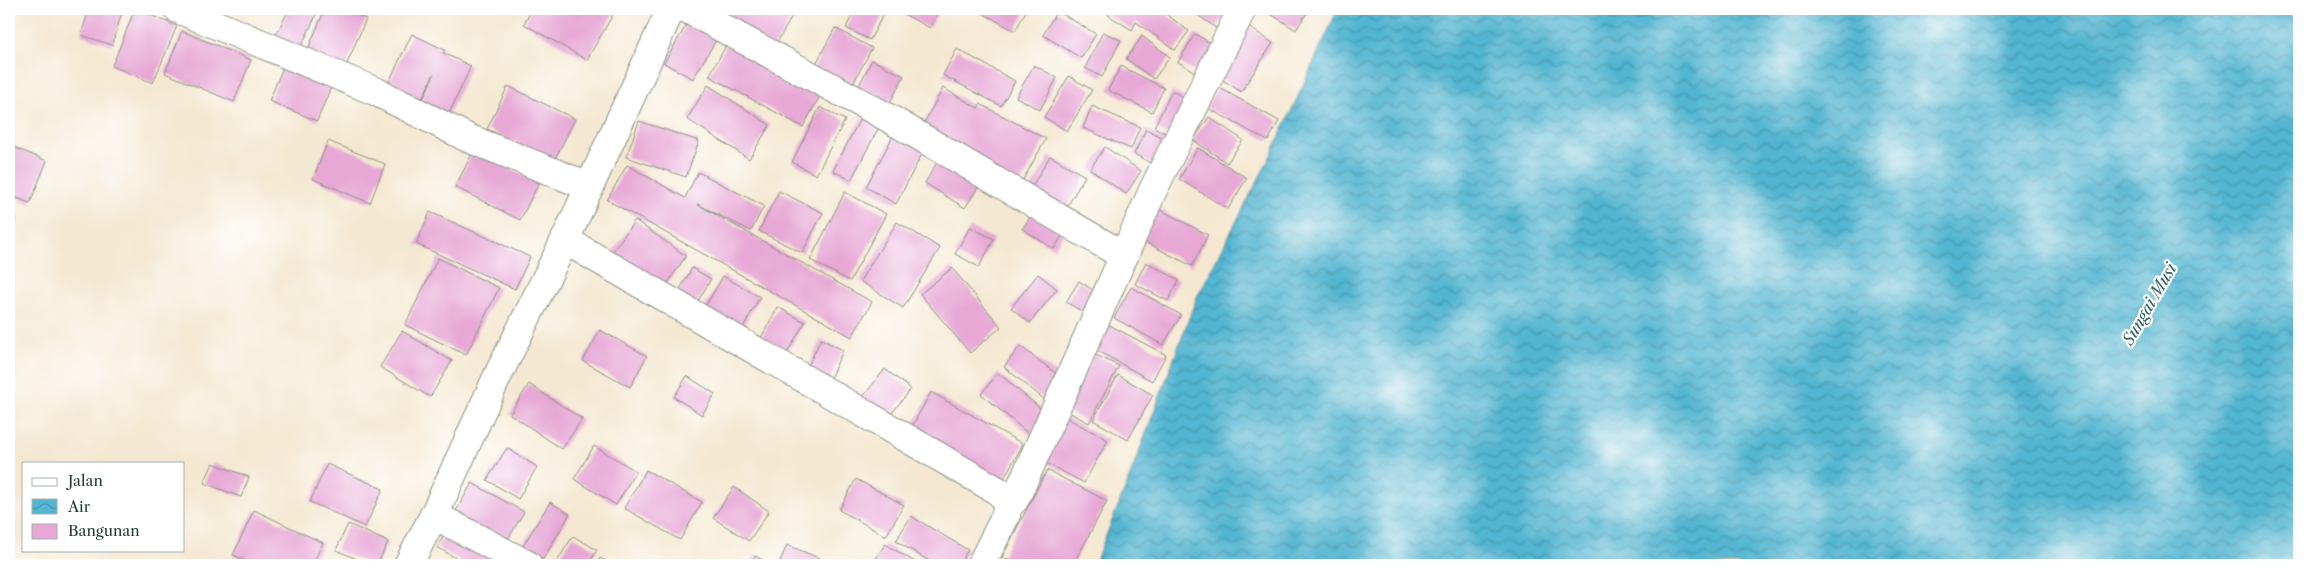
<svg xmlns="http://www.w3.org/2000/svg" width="2308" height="574" viewBox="0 0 2308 574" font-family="'Libre Caslon Text',serif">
<defs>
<pattern id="water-waves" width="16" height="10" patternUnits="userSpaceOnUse" patternTransform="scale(1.25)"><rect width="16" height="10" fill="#53b5d1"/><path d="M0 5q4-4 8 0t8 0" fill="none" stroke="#4494aa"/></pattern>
</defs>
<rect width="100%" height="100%" fill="#fff"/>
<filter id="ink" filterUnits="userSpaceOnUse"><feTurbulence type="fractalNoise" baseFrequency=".02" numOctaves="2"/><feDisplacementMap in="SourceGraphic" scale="10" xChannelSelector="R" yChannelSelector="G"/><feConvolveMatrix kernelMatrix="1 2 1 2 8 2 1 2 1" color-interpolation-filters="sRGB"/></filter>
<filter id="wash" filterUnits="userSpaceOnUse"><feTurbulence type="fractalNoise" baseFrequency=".0096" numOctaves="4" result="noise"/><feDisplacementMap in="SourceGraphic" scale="20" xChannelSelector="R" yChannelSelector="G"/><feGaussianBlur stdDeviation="1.12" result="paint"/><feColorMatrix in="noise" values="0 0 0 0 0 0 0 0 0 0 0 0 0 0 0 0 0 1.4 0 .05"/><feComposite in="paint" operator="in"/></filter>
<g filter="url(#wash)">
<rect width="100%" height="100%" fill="#f5e8d2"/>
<!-- water -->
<path fill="url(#water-waves)" stroke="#397982" d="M1338 9H2299V565H1094L1127 484 1197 297 1272 153Z"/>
<g id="blocks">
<!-- building -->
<g fill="#e7a8d6">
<path d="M89 9H123L112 45 81 35Z"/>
<path d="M135 9 177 26 153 83 112 66Z"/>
<path d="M289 9H319L298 53 273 41Z"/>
<path d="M325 9H342L366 19 343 73 305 56Z"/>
<path d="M532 9H616L587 60 524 24Z"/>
<path d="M717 9H788L794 13 771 53 711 19Z"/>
<path d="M855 9H886L870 40 846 28Z"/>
<path d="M894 9H940L930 28Z"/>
<path d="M975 9H1027L1015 31Z"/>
<path d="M1112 9H1159L1189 31 1175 50 1136 22 1132 30 1108 15Z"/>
<path d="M1189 9H1231L1216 28Z"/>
<path d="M1263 9H1309L1296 30Z"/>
<path d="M1057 11 1096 34 1081 58 1043 35Z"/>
<path d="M687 24 716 40 693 79 664 63Z"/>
<path d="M1249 27 1273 43 1241 92 1217 76Z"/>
<path d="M835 28 872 48 849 91 812 71Z"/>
<path d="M182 31 251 60 234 102 165 73Z"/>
<path d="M1103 32 1121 40 1102 77 1085 68Z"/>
<path d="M412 34 445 50 443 53 471 66 448 116 421 104 434 74 421 101 387 86Z"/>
<path d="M1195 34 1221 49 1203 77 1178 62Z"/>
<path d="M732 35 826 85 803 127 709 76Z"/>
<path d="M1142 36 1170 57 1154 79 1126 59Z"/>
<path d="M957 49 1015 81 1001 106 943 75Z"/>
<path d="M286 60 334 80 317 121 269 101Z"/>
<path d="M872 60 904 76 884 114 853 97Z"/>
<path d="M1034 65 1057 78 1040 110 1016 97Z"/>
<path d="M1121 66 1164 88 1152 112 1108 90Z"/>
<path d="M1069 76 1092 90 1067 131 1044 117Z"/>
<path d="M708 85 770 125 749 159 687 119Z"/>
<path d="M508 86 575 119 554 161 487 129Z"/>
<path d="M1218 87 1279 121 1268 141 1206 107Z"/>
<path d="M943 88 978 108 980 104 1046 139 1021 183 919 132Z"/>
<path d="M1172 91 1189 100 1170 136 1154 127Z"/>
<path d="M1092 106 1140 127 1131 149 1083 128Z"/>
<path d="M820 107 845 120 816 175 792 162Z"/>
<path d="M862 115 880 125 851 180 833 171Z"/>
<path d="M1209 117 1243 140 1227 163 1193 140Z"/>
<path d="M639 121 699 141 686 177 626 157Z"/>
<path d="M1146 129 1173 143 1160 168 1134 154Z"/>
<path d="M894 134 924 150 896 204 866 187Z"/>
<path d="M328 141 385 164 370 203 313 179Z"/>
<path d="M9 145 47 161 30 203 9 195Z"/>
<path d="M1105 147 1141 171 1126 194 1090 169Z"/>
<path d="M1198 148 1247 178 1228 209 1179 179Z"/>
<path d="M474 150 539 183 520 220 455 187Z"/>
<path d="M943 152 985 176 965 208 925 183Z"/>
<path d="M1050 156 1085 176 1065 210 1030 190Z"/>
<path d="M627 165 685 198 698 172 764 206 751 231 697 204 872 302 852 337 607 200Z"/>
<path d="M779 191 823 213 802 253 759 231Z"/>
<path d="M845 192 886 214 850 281 810 260Z"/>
<path d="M1159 209 1208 235 1192 266 1143 241Z"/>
<path d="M430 212 530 257 515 289 416 244Z"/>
<path d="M9 213 17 217 9 236Z"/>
<path d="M1032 214 1063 234 1054 249 1022 229Z"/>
<path d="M635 220 686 256 665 287 613 251Z"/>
<path d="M897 222 940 248 903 308 860 281Z"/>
<path d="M970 227 994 239 979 267 955 254Z"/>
<path d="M438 258 499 288 466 355 405 325Z"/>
<path d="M1146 262 1179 280 1168 301 1135 284Z"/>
<path d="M692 268 711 279 695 306 676 296Z"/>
<path d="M952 268 1001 327 970 353 920 294Z"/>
<path d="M1038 274 1057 289 1030 323 1011 308Z"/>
<path d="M723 276 760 297 740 333 702 312Z"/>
<path d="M1079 281 1102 296 1089 316 1066 302Z"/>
<path d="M1131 287 1181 315 1163 345 1114 318Z"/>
<path d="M778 307 805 322 780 365 754 350Z"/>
<path d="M1102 321 1166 355 1152 381 1089 346Z"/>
<path d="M600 330 647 356 630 387 583 361Z"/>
<path d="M402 331 452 361 430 397 380 367Z"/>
<path d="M821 339 843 350 827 385 804 374Z"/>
<path d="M1020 346 1062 378 1045 400 1004 367Z"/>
<path d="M1094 354 1119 366 1089 423 1065 410Z"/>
<path d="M885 369 911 389 883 424 857 404Z"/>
<path d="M998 373 1047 414 1030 435 981 394Z"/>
<path d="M1118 375 1153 395 1128 440 1093 420Z"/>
<path d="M687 376 715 394 702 415 674 397Z"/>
<path d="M529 384 582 419 562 449 510 414Z"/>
<path d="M931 392 1023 444 1001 483 909 432Z"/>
<path d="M1063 416 1108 440 1084 483 1039 459Z"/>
<path d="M594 446 636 471 616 505 574 479Z"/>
<path d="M507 448 537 467 518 499 487 480Z"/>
<path d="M213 463 249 477 241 497 204 483Z"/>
<path d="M327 464 383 489 365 527 310 502Z"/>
<path d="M646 470 702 502 680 540 624 508Z"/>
<path d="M1047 470 1107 501 1073 565H1018L1002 557Z"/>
<path d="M856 479 904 505 886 536 839 510Z"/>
<path d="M472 483 524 512 502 549 451 520Z"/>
<path d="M734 487 769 511 749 541 713 518Z"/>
<path d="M550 502 570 514 542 561 521 549Z"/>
<path d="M254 510 323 543 312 565H255L233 555Z"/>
<path d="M911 516 968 550 959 565H936L896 541Z"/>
<path d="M348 524 388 542 377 565H371L336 550Z"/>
<path d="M449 527 502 558 498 565H468L437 547Z"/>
<path d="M573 536 597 550 588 565H559L556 563Z"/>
<path d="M885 544 920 565H872Z"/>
<path d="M787 545 836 565 779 564Z"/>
<path d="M755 556 773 565H750Z"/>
<path d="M600 558 613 565H596Z"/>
</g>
</g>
</g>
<g filter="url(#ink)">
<use href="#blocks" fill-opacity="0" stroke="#8a9283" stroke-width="1"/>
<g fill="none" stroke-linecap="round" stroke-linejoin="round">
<defs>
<g id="minor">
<path d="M178 9 377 92 468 138 590 187"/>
<path d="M687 9 885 116 1124 256"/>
<path d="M565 240 998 491C1006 499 1008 504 1006 515L981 565"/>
<path d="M1008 506 1015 499 1027 473 1154 188 1242 9"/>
<path d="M434 515 528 565"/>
</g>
<path id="tertiary" d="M408 565 434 515 498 375 565 240 671 9"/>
</defs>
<!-- minor casing -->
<use href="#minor" stroke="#8a9283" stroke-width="30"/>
<!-- tertiary casing -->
<use href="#tertiary" stroke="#8a9283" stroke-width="30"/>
<!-- minor -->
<use href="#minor" stroke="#fff" stroke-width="28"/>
<!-- tertiary -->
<use href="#tertiary" stroke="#fff" stroke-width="28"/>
</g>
</g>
<g text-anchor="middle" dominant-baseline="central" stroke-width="4.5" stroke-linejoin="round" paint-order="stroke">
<!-- water labels -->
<g font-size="16" font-style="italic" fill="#2f6163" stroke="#fff">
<text transform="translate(2149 304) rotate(-60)">Sungai Musi</text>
</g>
</g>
<!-- margin -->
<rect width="2308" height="574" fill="none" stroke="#fff" stroke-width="30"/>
<!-- legend -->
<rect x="22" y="462" width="162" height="90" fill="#ffffff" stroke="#a5b1ae"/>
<rect x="32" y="478" width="25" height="8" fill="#ffffff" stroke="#a5b1ae"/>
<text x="68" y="486" font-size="15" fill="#1f3d34">Jalan</text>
<rect x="32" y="499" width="25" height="15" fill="url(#water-waves)" stroke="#a5b1ae"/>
<text x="68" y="512" font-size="15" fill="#1f3d34">Air</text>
<rect x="32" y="524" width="25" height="15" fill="#e7a8d6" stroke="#a5b1ae"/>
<text x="68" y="536" font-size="15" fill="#1f3d34">Bangunan</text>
</svg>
